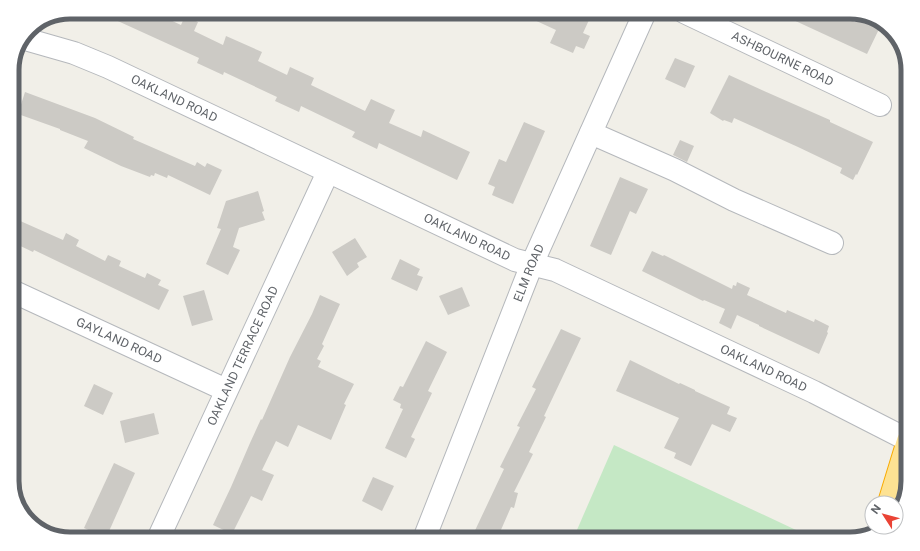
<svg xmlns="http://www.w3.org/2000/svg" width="920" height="551" viewBox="0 0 920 551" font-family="'Public Sans',sans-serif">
<rect width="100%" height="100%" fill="#f1efe8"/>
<!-- green -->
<path fill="#c5e8c5" d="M614 445 796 530 792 539H573Z"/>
<!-- building -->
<g fill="#cccac5">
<path d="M98 12H153L181 25 185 16 198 22 194 31 223 45 226 36 262 52 258 61 287 75 290 67 314 78 311 85 365 111 371 99 395 110 389 123 421 137 423 130 470 152 457 180 379 143 377 149 352 137 355 132 301 106 299 112 275 101 277 97 224 72 223 75 197 63 199 58Z"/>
<path d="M517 12H571L589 20 583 33 590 36 584 49 576 46 573 53 550 43 556 30Z"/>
<path d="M776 12H834L855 22 858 16 880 27 867 54Z"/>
<path d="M675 58 695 66 685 88 665 79Z"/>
<path d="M729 75 764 91 830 120V122L873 142 857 175 856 174 853 180 840 173 842 168 798 147 734 118 732 123 724 120 723 121 710 113Z"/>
<path d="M25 92 95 118 134 137 133 139 195 166 197 162 205 167 207 163 222 170 210 195 168 175 167 178 155 173 154 176 151 175 150 177 121 166 84 148 88 141 60 130V129L18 114Z"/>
<path d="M524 122 545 131 513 204 492 195 495 187 488 184 499 159 506 162Z"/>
<path d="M680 140 694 146 687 162 673 155Z"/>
<path d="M620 177 648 189 636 214 630 211 611 255 590 246Z"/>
<path d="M258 191 264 211 262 212 265 220 239 228 233 247 240 250 228 275 206 264 221 229 217 228 226 201Z"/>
<path d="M18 220 63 240 66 233 79 240 76 246 105 261 108 255 121 261 119 266 145 278 147 273 161 280 158 285 169 290 159 310 34 250 33 252 12 242V233Z"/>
<path d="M355 238 367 257 357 263 359 267 347 276 332 252Z"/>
<path d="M652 251 663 256 664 255 732 289 733 285 736 286 737 282 750 288 747 295 786 313 787 310 814 322 815 319 829 326 827 332 828 333 819 354 759 326V325L737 315 731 329 719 323 725 309 704 300 703 301 642 271Z"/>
<path d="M400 259 420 269 417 275 423 277 417 291 391 279Z"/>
<path d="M462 287 470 306 448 315 439 296Z"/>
<path d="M204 290 213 320 192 326 183 296Z"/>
<path d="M320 295 340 304 322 344 324 346 317 359 321 361 318 367 354 384 344 404 346 405 331 440 298 425 288 447 276 441 262 470 274 475 262 501 251 496 232 534 213 525 231 487 250 443 261 419 262 420 290 357 312 314Z"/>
<path d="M561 329 581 338 544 416 546 417 529 452 533 454 514 492 518 493 514 508 511 507 497 539H471L504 469 500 467 520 427 517 426 536 389 532 387Z"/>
<path d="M426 341 447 352 428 391 432 393 411 437 415 439 406 458 385 448 403 409 400 408 401 404 393 400 400 386 403 387Z"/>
<path d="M630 360 679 384 680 383 695 390V391L730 407 727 414 737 418 730 432 712 424 691 466 674 458 676 453 664 448 679 418 616 391Z"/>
<path d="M94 384 113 393 103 415 84 406Z"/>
<path d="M154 413 159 434 125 443 120 421Z"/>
<path d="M114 463 135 473 106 538 84 528Z"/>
<path d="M373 477 394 486 382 511 362 501Z"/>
</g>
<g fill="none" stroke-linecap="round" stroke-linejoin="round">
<defs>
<g id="minor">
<path id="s1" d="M684 12 880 105"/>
<path id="s2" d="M25 39 74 53 108 67 515 260 555 270 814 392 908 440"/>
<path d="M591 133 675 170 734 200 832 243"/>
<path id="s3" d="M12 291 226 390"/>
<path id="s4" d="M158 539 328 172"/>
<path id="s5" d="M424 539 532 264 645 12"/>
</g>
<g id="highway">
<path d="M889 503 908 441"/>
<path d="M881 529 882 527"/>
</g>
</defs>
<!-- minor casing -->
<use href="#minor" stroke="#b5b8bc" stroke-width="24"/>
<!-- highway casing -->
<use href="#highway" stroke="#f9ab00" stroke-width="24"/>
<!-- minor -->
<use href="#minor" stroke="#fff" stroke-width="22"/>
<!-- highway -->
<use href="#highway" stroke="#fde293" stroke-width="22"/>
</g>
<g text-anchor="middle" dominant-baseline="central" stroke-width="3.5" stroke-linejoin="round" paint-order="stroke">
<!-- street labels -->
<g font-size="12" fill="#5f6368" stroke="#fff">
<text stroke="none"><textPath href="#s1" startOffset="109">ASHBOURNE ROAD</textPath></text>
<text stroke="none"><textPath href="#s2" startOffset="161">OAKLAND ROAD</textPath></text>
<text stroke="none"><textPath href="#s2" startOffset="485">OAKLAND ROAD</textPath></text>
<text stroke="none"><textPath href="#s5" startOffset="286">ELM ROAD</textPath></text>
<text stroke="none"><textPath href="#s3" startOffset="118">GAYLAND ROAD</textPath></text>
<text stroke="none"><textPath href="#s4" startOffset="202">OAKLAND TERRACE ROAD</textPath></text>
<text stroke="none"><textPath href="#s2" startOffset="810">OAKLAND ROAD</textPath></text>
</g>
</g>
<!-- crop -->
<path d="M0 0H920V551H0ZM70 19H850A51 51 0 0 1 901 70V481A51 51 0 0 1 850 532H70A51 51 0 0 1 19 481V70A51 51 0 0 1 70 19Z" fill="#fff" fill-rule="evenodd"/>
<path fill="none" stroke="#5f6368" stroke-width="5" d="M70 19H850A51 51 0 0 1 901 70V481A51 51 0 0 1 850 532H70A51 51 0 0 1 19 481V70A51 51 0 0 1 70 19Z"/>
<!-- north arrow -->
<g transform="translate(884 515) rotate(306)"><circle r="19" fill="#ffffff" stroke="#bfc1c3"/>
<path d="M0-3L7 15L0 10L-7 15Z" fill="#ea4335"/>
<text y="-6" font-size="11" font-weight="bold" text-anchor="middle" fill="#5f6368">N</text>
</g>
</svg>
